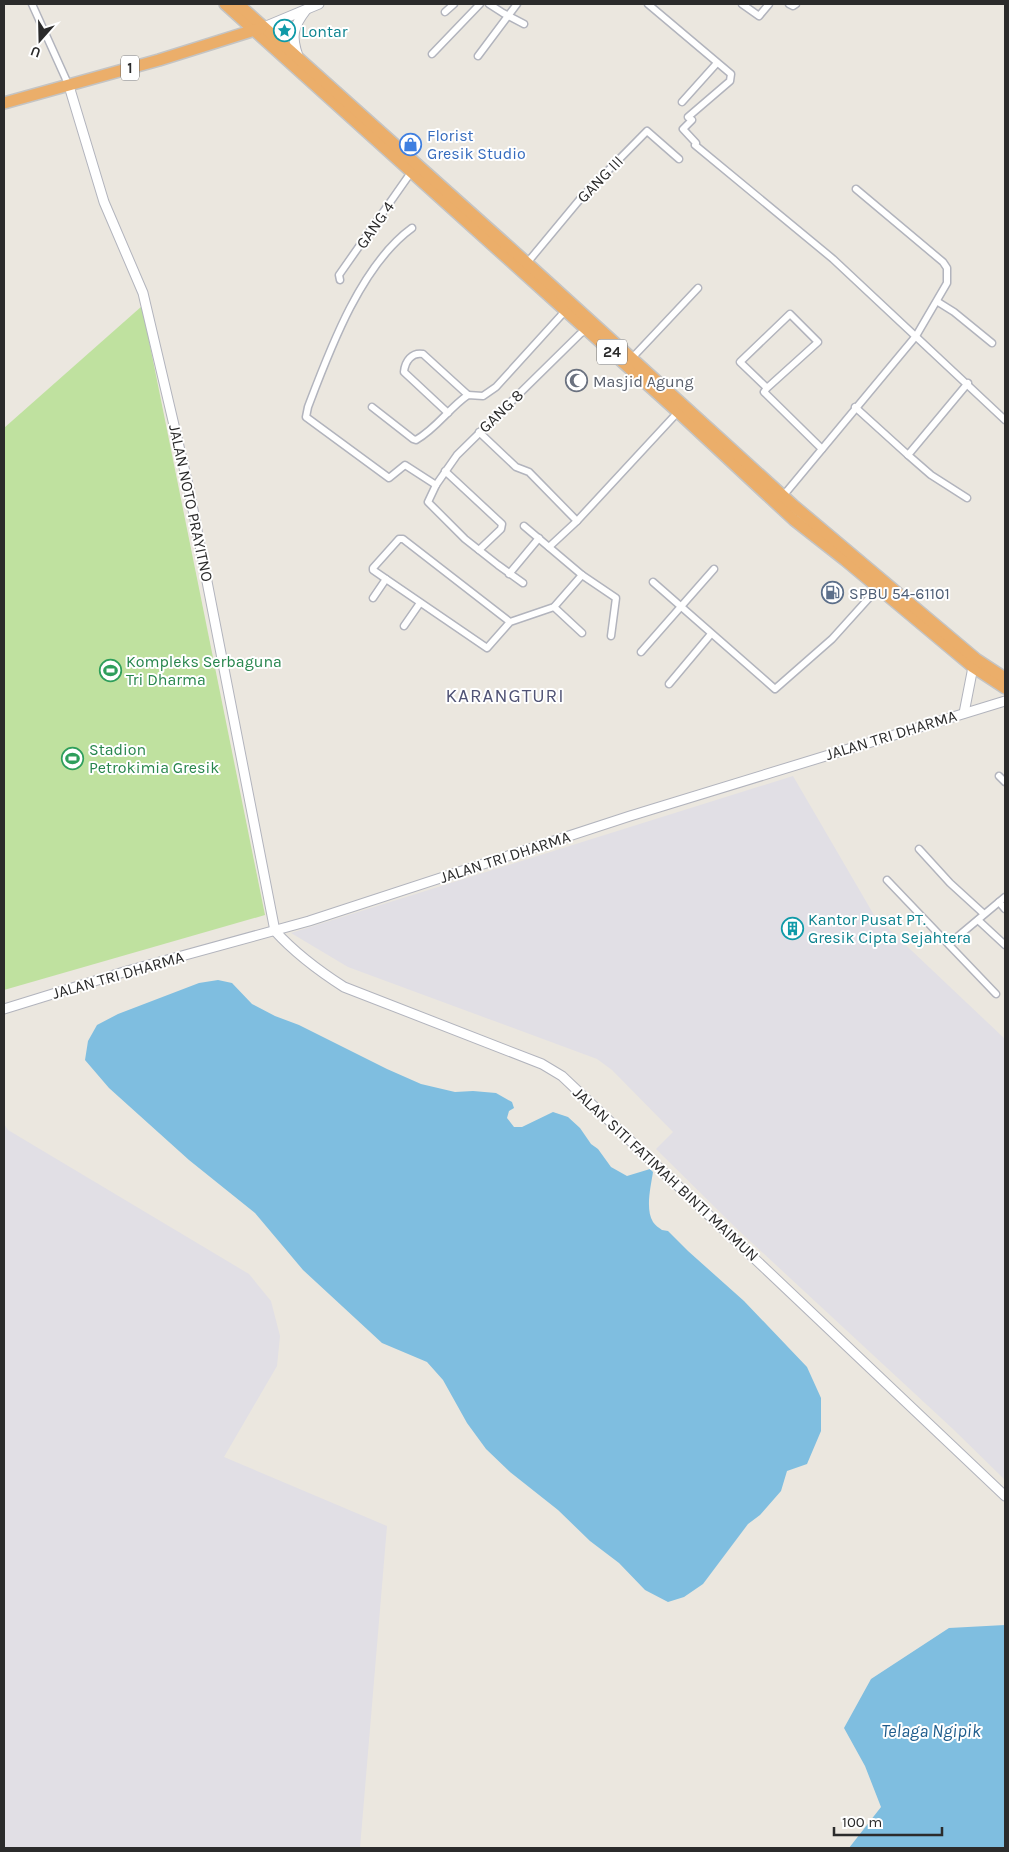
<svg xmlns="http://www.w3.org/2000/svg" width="1009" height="1852" viewBox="0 0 1009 1852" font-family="Karla,sans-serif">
<rect width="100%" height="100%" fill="#ebe7df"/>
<!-- industrial -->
<g fill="#e1dfe5">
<path d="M793 776 874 915 1005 1039V1480L954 1430 736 1228 656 1149 673 1132 612 1070 597 1059 348 967 291 933Z"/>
<path d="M4 1124 8 1130 249 1274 271 1301 280 1336 277 1366 224 1457 387 1526 360 1848H4Z"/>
</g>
<!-- pitch -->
<path fill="#bfe19f" d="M142 306 265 915 4 990V428Z"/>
<!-- water -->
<g fill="#7fbee0">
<path d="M218 980 232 983 252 1004 275 1016 299 1025 387 1069 421 1084 455 1092 473 1091 496 1093 512 1102 514 1108 509 1111 507 1118 514 1127H522L553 1112 568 1117 580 1128 591 1144 598 1149 611 1167 627 1176 650 1169 653 1172C651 1186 645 1209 653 1222 655 1225 659 1228 662 1230L668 1231 688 1251 744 1301 807 1367 821 1398V1431L807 1464 787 1471 781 1491 760 1515 748 1524 703 1584 684 1597 668 1602 645 1590 619 1563 590 1541 558 1510 510 1472 486 1449 467 1423 443 1380 427 1362 382 1343 303 1270 255 1213 189 1160 109 1088 85 1060 88 1041 97 1025 118 1014 199 983Z"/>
<path d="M1005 1625V1848H849L881 1807 865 1766 844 1728 871 1679 949 1628Z"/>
</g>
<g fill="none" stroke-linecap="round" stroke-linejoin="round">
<defs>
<g id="street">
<path d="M32 4 69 86"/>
<path d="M489 4 503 13 524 24"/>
<path d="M648 4 731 74 730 81 688 117 692 120 683 129 696 143 695 145 833 259 1005 420"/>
<path d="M742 4 759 16 769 4"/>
<path d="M789 4 793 6 796 4"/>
<path d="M445 12 454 4"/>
<path d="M432 54 480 4"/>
<path d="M478 56 517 4"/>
<path d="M682 102 717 63"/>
<path d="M412 228C361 265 330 349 308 407L306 417 389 478 405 465 436 485"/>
<path d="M527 263 581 198 647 131 679 159"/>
<path d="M340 280 339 275 412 171"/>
<path d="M938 302 954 312 992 343"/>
<path d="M632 358 698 288"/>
<path d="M767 388 740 362 790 314 818 342 767 388 764 392 822 449"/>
<path d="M372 407 413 439 416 440C437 428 449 408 468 395L483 396 496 387 566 310"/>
<path d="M855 407 908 455 968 383"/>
<path d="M448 413 404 372C405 361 412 352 423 354L468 395"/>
<path d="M479 432 516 467 529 472 577 521 549 547"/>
<path d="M908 455 931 475 967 498"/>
<path d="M445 471 502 524 501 529 479 550"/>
<path d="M783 496 916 336 947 283V268L943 262 856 189"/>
<path d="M577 521 678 412"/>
<path d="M524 526 582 575 616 598 611 636"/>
<path d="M509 574 539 538"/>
<path d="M653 582 775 689 832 639 878 588"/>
<path d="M523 583 498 565 465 539 428 502 436 485 457 455 580 334 587 329"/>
<path d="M373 598 386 579"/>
<path d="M554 607 582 633"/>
<path d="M510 622 403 539H399L373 568V570L386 579 487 648 510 622 554 607 582 575"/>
<path d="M404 626 420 603"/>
<path d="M641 652 714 569"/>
<path d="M669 684 711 634"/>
<path d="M999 776 1005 782"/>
<path d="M919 849 950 883 984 914"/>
<path d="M887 880 996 994"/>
<path d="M1005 897 999 902 1005 909"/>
<path d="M978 920 1005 945"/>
<path d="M950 943 999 902"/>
</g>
<g id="secondary">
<path d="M264 27 319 4"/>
<path d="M298 56C291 36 293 27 306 10"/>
<path d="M69 86 104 202 143 293 189 489 275 931C295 953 319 971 344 987L542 1064 562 1076 1005 1496"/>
<path d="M964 713 973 667"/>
<path d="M4 1009 127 971 309 921 630 816 1005 701"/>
</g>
<g id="highway">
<path d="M225 4 678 412 794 520 845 560 973 667 1005 688"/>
<path d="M238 4 527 263 793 505 976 659 1005 678"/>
<path d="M4 103 159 60 261 28"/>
</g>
</defs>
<!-- street casing -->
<use href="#street" stroke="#b2b4bd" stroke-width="9"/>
<!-- secondary casing -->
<use href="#secondary" stroke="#b2b4bd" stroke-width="11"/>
<!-- highway casing -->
<use href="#highway" stroke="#c4c4c4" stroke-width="14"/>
<!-- street -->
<use href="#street" stroke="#fff" stroke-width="6"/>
<!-- secondary -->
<use href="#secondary" stroke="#fff" stroke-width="9"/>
<!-- highway -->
<use href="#highway" stroke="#ebae6a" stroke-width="11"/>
</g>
<!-- icons -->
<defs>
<symbol id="sight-ring" viewBox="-11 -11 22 22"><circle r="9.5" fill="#fff" stroke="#0f9aa8" stroke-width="1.5"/><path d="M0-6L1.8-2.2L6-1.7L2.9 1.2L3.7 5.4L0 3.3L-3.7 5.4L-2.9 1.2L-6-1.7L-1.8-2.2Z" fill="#0f9aa8"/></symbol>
<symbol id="shop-ring" viewBox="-11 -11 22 22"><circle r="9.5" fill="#fff" stroke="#3f7fe0" stroke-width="1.5"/><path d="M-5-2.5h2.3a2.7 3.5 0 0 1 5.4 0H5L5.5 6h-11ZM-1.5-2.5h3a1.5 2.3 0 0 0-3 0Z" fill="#3f7fe0"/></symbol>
<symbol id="mosque-ring" viewBox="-11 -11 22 22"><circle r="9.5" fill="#fff" stroke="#6b7280" stroke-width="1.5"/><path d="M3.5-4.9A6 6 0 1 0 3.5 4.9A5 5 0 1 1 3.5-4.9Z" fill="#6b7280"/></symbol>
<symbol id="fuel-ring" viewBox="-11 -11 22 22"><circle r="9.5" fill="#fff" stroke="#5c6f8a" stroke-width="1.5"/><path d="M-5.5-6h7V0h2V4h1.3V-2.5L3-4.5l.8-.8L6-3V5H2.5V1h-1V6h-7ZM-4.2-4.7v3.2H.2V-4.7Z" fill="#5c6f8a"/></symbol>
<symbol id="stadium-ring" viewBox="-11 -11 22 22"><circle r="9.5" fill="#fff" stroke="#2e9e5b" stroke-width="1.5"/><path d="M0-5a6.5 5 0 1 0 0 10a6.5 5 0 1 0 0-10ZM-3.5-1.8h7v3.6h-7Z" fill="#2e9e5b"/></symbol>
<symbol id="building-ring" viewBox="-11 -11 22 22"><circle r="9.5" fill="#fff" stroke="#0f9aa8" stroke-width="1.5"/><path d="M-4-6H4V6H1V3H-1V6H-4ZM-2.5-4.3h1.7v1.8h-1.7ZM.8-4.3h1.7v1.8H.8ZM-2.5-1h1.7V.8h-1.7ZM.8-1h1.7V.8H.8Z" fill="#0f9aa8"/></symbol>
</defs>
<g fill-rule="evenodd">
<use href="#sight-ring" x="272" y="18" width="25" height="25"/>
<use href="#shop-ring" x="398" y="132" width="25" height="25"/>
<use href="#mosque-ring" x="564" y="368" width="25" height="25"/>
<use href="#fuel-ring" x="820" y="580" width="25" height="25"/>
<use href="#stadium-ring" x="98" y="658" width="25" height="25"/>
<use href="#stadium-ring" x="60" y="746" width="25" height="25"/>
<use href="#building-ring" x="780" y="916" width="25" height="25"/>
</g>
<g text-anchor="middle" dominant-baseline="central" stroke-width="4" stroke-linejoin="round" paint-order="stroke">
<!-- shield labels -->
<g fill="#fff" stroke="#6b6b6b" stroke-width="1">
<rect x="121" y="55.5" width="18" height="25" rx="4"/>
<rect x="597" y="339.5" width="30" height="25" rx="4"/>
</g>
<g font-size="15" font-weight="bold" fill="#2b2b2b">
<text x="130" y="68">1</text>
<text x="612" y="352">24</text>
</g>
<!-- culture labels -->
<g font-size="16" fill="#0d838f" stroke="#fff" text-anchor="start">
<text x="301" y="31">Lontar</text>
<text x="808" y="919">Kantor Pusat PT.<tspan x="808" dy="18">Gresik Cipta Sejahtera</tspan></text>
</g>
<!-- shop labels -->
<g font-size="16" fill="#366cbe" stroke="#fff" text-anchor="start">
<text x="427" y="135">Florist<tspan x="427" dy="18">Gresik Studio</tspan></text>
</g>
<!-- street labels -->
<g font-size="16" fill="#2b2b2b" stroke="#fff">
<text transform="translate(600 179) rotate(-46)">GANG III</text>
<text transform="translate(375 225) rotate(-55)">GANG 4</text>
<text transform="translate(501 411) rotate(-44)">GANG 8</text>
<text transform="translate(191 503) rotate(78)">JALAN NOTO PRAYITNO</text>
<text transform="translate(891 735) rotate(-17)">JALAN TRI DHARMA</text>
<text transform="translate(505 857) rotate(-18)">JALAN TRI DHARMA</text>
<text transform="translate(118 975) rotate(-16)">JALAN TRI DHARMA</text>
<text transform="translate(666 1174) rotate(43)">JALAN SITI FATIMAH BINTI MAIMUN</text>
</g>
<!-- worship labels -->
<g font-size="16" fill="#5b616d" stroke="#fff" text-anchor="start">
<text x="593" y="381">Masjid Agung</text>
</g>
<!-- service labels -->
<g font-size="16" fill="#4e5e75" stroke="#fff" text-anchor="start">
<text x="849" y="593">SPBU 54-61101</text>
</g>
<!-- leisure labels -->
<g font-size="16" fill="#27864d" stroke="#fff" text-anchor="start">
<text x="126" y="661">Kompleks Serbaguna<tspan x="126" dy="18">Tri Dharma</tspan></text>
<text x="89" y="749">Stadion<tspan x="89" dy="18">Petrokimia Gresik</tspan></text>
</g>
<!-- water labels -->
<g font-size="18" font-style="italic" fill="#1e5c8c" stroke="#fff">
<text x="931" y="1731">Telaga Ngipik</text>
</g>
<!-- quarter labels -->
<g font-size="19" letter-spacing="1" fill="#515476" stroke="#fff">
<text x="505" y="696">KARANGTURI</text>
</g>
</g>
<!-- border -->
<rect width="1009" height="1852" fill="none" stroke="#2b2b2b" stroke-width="10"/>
<!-- north arrow -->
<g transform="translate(40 40) rotate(200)" stroke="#ffffff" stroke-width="4" paint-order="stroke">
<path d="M0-4L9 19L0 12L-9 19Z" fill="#2b2b2b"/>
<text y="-8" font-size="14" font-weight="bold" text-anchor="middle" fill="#2b2b2b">U</text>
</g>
<!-- scale -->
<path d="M834 1827v8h108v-8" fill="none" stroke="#2b2b2b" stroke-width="2.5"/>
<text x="842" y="1827" font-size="15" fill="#2b2b2b" stroke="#ffffff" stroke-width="4" paint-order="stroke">100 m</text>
</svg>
